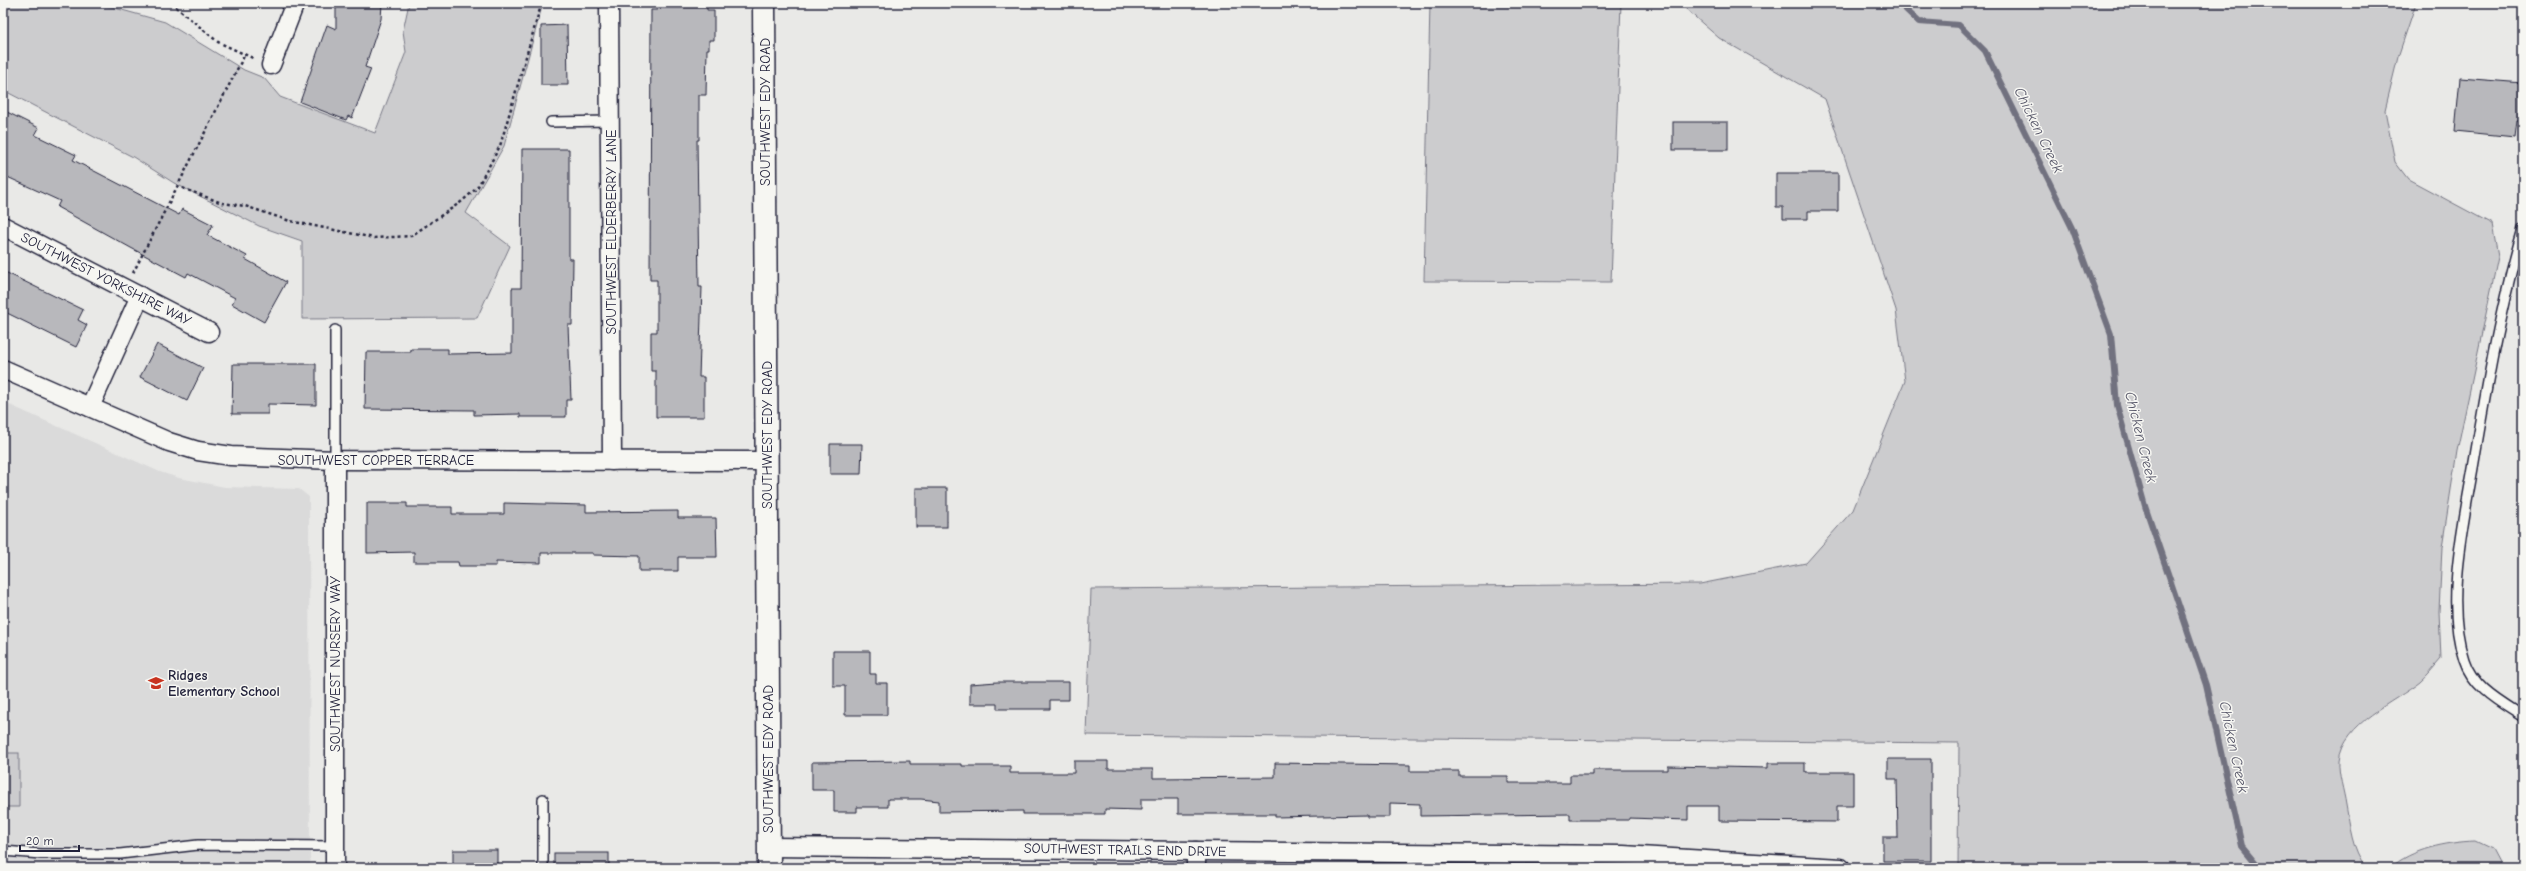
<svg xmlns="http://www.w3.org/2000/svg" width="2526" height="871" viewBox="0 0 2526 871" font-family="'Comic Neue',sans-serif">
<rect width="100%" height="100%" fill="#e9e9e7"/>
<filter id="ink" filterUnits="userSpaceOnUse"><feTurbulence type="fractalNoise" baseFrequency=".025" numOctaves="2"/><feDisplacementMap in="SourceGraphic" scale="8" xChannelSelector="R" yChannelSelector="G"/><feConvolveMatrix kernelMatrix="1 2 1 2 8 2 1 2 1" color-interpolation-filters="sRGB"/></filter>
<g filter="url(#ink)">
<!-- built -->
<path fill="#dadada" d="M3 402 160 472 179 478 225 487 299 489 309 497 310 868H3Z"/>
<!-- green -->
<g fill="#ccccce" stroke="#777784">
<path d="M3 3H97L165 22 244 70 264 78 280 97 375 133 406 52 403 31 409 3H543L504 146 466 213 510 246 477 318 302 319V241L259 226 174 183 133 157 3 90Z"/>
<path d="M1430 3H1621L1611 282 1424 281Z"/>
<path d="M1679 3H2416L2398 57 2385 110 2395 162 2408 179 2492 224 2498 257 2457 451 2442 547 2439 611 2441 659C2434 667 2428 675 2420 682 2395 702 2343 723 2339 760 2338 774 2344 791 2346 805 2350 826 2352 851 2366 868H1958L1959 743 1086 735 1091 589 1700 584 1806 563 1853 510 1905 381 1896 310 1825 99 1719 38Z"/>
<rect x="3" y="753" width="16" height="54"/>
<path d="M2475 841 2492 849 2502 868H2390C2412 849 2446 842 2475 841Z"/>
</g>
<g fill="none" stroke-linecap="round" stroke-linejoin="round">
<!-- stream -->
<path stroke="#71717f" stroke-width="6" d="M1899 3 1919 22 1959 25 1985 51 2072 228 2111 334 2117 405 2145 506 2206 685 2242 846 2260 868"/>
</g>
<!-- building -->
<g fill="#b8b8bc" stroke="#22223b">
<path d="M336 3H382L381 19 365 67 371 69 352 118 348 116 346 120 300 102 327 25 336 29Z"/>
<path d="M657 3H707V10H714V40H709V49H707L706 95H699V140H697L699 287H702L699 377H704V417H656V371H651V332H657V280H650L651 10H657Z"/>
<path d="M567 25 568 85H541V26Z"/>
<path d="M2460 78 2523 83V121H2517L2515 137 2455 131Z"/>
<path d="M3 110 39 128 35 135 76 155 73 160 179 215 182 209 213 225 207 235 247 256 245 259 286 282 264 322 232 304 235 298 188 273 186 277 131 248 57 207 60 201 3 175Z"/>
<rect x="1673" y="122" width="55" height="28"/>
<path d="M522 149H569V259H573L572 325H568L571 400H566V417H520V414L474 415V410L365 409 366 352H411V349H448V354L512 353V288H521Z"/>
<path d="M1776 173H1838V211H1808V219H1783V207H1776Z"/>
<path d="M3 271 83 310 78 320 87 325 76 347 3 311Z"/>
<path d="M157 344 203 368 187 401 140 377Z"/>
<path d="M233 364H316V405L268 404V414H232Z"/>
<path d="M830 444H862L861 474H830Z"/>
<rect x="916" y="488" width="31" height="39"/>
<path d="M367 503H407V507H452V514H504V503L586 505V512L678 511V518H716L717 557H678V571H639V556L593 555V553H541V563L496 562V566H459L458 562H414V552L367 553Z"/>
<path d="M833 651H870V674H876V683H887V715H845V686H833Z"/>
<path d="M997 682H1069V700H1050V709H997V704H970V684Z"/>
<path d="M1888 759H1931V861H1883V837H1898L1897 779H1888Z"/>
<path d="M910 761V764H962V766H1010V773H1074V761H1108V769H1153V778L1275 777V763L1410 765V771H1459V776H1508V783H1570V775H1593V770H1668V766L1768 768V763H1805V772H1853V806H1837V822L1719 821V806H1688V820L1629 818V820H1570V814L1420 816V804L1390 803V817H1367V815L1275 817V814H1178V799H1141V810L1105 809V814H1023V811L939 812V801L921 799H888V807H857V812H834V790H812V762Z"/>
<rect x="453" y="850" width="44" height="18"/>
<rect x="554" y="853" width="55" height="15"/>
</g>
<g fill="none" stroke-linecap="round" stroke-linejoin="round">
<defs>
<g id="service">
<path d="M551 122 610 121"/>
<path d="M2523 229C2501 303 2488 379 2475 456 2465 518 2444 600 2464 660 2473 688 2500 702 2523 717"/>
<path d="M335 460V330"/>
<path d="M3 851 41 854H120L198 845 335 846"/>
<path d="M543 868V799"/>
</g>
<g id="minor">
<path d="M609 3 612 461"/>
<path d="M271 65 295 3"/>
<path d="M3 226 209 332"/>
<path d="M3 369 169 442 198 451 231 456 335 460 767 461"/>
<path d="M90 407 140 296"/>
<path d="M335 460V868"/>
<path d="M769 847 1623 855 1841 868"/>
<path d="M1196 868V851"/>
</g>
<path id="secondary" d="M764 3 769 868"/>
</defs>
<!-- service casing -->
<use href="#service" stroke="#22223b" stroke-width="12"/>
<!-- minor casing -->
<use href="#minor" stroke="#22223b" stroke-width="21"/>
<!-- secondary casing -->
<use href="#secondary" stroke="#22223b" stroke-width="25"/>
<!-- path -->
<g stroke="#22223b" stroke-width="2.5" stroke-dasharray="3 3" stroke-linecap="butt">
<path d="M171 3 218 42 253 58"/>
<path d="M177 186 222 203 245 206 290 221 374 238 411 236 461 202 477 188 500 146 539 12 543 3"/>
<path d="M133 273 245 54"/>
<path d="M181 868 182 861"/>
</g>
<!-- service -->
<use href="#service" stroke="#f6f6f2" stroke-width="9"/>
<!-- minor -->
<use href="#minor" stroke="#f6f6f2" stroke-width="18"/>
<!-- secondary -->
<use href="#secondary" stroke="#f6f6f2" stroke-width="22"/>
</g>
</g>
<!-- icons -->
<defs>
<symbol id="school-bare" viewBox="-9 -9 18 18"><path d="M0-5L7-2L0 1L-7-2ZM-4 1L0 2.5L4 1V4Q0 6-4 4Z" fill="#c8321e" stroke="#f6f6f2" stroke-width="2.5" paint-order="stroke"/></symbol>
</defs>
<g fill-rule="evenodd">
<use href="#school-bare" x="145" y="672" width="22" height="22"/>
</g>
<g text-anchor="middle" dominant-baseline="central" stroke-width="3" stroke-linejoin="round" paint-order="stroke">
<!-- street labels -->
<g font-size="14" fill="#22223b" stroke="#f6f6f2">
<text transform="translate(765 112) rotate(-90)">SOUTHWEST EDY ROAD</text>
<text transform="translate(611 232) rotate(-90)">SOUTHWEST ELDERBERRY LANE</text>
<text transform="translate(106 279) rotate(27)">SOUTHWEST YORKSHIRE WAY</text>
<text transform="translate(767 435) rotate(-90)">SOUTHWEST EDY ROAD</text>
<text x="376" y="460">SOUTHWEST COPPER TERRACE</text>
<text transform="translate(335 664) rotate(-90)">SOUTHWEST NURSERY WAY</text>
<text transform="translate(768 759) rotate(-90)">SOUTHWEST EDY ROAD</text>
<text transform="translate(1125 850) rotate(1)">SOUTHWEST TRAILS END DRIVE</text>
</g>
<!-- poi labels -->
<g font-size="14" font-weight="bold" fill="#22223b" stroke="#f6f6f2" text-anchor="start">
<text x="168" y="675">Ridges<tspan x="168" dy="16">Elementary School</tspan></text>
</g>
<!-- water labels -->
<g font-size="15" font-style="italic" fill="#565668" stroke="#f6f6f2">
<text transform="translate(2039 130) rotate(64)">Chicken Creek</text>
<text transform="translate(2141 437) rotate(76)">Chicken Creek</text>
<text transform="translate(2234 747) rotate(78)">Chicken Creek</text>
</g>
</g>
<!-- margin -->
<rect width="2526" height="871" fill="none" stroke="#f6f6f2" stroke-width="16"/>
<rect x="8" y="8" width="2510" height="855" fill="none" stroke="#22223b" stroke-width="1.5" filter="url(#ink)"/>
<!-- scale -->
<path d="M20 845v6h59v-6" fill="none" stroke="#22223b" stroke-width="2"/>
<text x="26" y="845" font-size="12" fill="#22223b" stroke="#f6f6f2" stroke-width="3" paint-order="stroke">20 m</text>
</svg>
